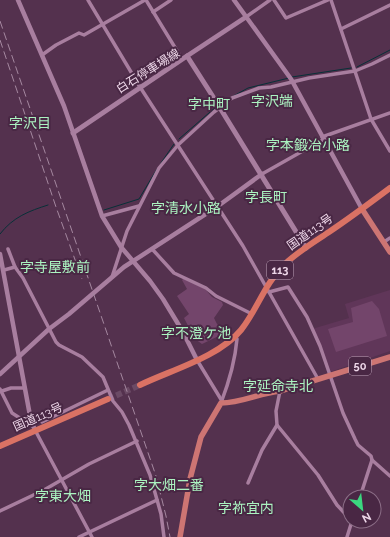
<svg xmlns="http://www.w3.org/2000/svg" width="390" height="537" viewBox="0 0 390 537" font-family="Raleway,'Noto Sans JP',sans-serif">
<rect width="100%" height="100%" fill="#54314e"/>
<!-- built -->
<path fill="#603659" d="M390 290V351L330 372 312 329 349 318 345 304Z"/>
<!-- green -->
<g fill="#73456b">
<path d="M184 278 205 289 212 297 222 302 223 305 214 318 217 324 223 330H226L227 332 202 344 195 339 184 318 189 314 177 296 187 289 182 280Z"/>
<path d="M372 301 379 309 387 336 336 352 328 329 353 322 351 308Z"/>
</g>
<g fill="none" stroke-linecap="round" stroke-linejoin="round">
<!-- stream -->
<g stroke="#083038" stroke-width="1">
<path d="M357 67 390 50"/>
<path d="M292 77 351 68"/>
<path d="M219 104 248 88 289 78"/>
<path d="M179 139 217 106"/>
<path d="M161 163 174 144"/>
<path d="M104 210 139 199 157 169"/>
<path d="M0 234C13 217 29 211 48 205"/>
</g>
<!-- trunk-tunnel -->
<path stroke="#6b4a65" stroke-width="6" stroke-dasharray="6 3" stroke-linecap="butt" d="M108 399 140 385"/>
<!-- minor -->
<g stroke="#a87e9f" stroke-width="3.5">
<path d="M88 0 140 87 243 246 318 379"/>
<path d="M146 0 182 59"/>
<path d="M274 0 286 18 328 0"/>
<path d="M331 0 371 119 390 151"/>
<path d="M153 12 171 0"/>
<path d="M246 17 270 0"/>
<path d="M341 29 390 5"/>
<path d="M42 55 56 45 79 33 84 35 145 0"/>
<path d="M322 137 390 113"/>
<path d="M262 174 324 139"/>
<path d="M102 216 139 206"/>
<path d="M384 242 390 238"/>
<path d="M8 249 15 267 23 278 56 342 59 345 82 357 103 377 113 401 122 412 129 425 150 475 161 514 164 537"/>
<path d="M153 250 174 273 206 288 216 296 252 314"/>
<path d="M4 270 15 267"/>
<path d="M112 277 127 231 159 168 178 145 214 112 232 98 259 88 271 87 309 78 355 71 372 64 390 55"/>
<path d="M269 292 288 287 307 317 320 346 343 413 355 439 358 445 371 456 372 460 390 476"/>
<path d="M197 360 222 401"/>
<path d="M0 389 12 413 26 422"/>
<path d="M2 391 11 388H25"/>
<path d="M221 403C229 382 235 362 237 339L235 336"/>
<path d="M42 422 108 390"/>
<path d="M277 425 318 475 337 505 350 519"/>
<path d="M35 430 92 537"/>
<path d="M248 483 262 450 277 425 276 411 280 391"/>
<path d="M360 497 372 460"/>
<path d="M0 511 44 490 89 464 137 441"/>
<path d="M79 537 157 500"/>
<path d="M347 537 352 521"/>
</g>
<!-- tertiary -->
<g stroke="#a87e9f" stroke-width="4.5">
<path d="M18 0 64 106 102 216 121 247 150 281 163 299 183 332 197 360"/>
<path d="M234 0 291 79 362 209"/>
<path d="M187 56 246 17"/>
<path d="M0 254 31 421 35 430"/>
<path d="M0 374 49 329 69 314 124 267 218 206 262 174"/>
</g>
<!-- secondary -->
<path stroke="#a87e9f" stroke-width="5" d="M73 133 187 56 217 103 306 248"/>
<!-- primary -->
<g stroke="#cd7573" stroke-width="5.5">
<path d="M362 209 390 252"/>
<path d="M180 537 190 479 201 437 221 403C241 403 260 393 280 391L390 357"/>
</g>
<!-- trunk -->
<g stroke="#da7264" stroke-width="6">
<path d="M140 385C171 370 219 357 241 330 257 310 265 283 284 265 297 252 314 242 329 232 350 218 370 203 390 188"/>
<path d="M0 446 108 399"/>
</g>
<!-- rail -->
<g stroke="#a588a0" stroke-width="1" stroke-dasharray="8 4" stroke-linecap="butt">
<path d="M0 21 156 476 166 516 170 537"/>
<path d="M0 40 56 207 82 279"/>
</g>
</g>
<g text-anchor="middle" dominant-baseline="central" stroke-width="4" stroke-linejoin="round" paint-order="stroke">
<!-- shield labels -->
<g fill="#492744" stroke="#bca2b7" stroke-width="1">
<rect x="267" y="261" width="26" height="18" rx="3"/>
<rect x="349" y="357" width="22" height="18" rx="3"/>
</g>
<g font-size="11" font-weight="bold" fill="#edd6e8">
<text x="280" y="270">113</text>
<text x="360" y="366">50</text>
</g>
<!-- street labels -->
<g font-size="12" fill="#edd6e8" stroke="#492744">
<text transform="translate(148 71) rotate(-32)">白石停車場線</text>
<text transform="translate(310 232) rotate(-35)">国道113号</text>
<text transform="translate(38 417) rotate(-24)">国道113号</text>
</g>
<!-- quarter labels -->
<g font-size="14" fill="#abf3c0" stroke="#492744">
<text x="272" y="101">字沢端</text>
<text x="209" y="104">字中町</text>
<text x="30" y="123">字沢目</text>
<text x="308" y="145">字本鍛冶小路</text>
<text x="266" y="197">字長町</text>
<text x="186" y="208">字清水小路</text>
<text x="55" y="267">字寺屋敷前</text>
<text x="196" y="333">字不澄ケ池</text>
<text x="278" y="386">字延命寺北</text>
<text x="169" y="485">字大畑二番</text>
<text x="63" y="496">字東大畑</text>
<text x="246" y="508">字祢宜内</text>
</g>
</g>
<!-- north arrow -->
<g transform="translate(362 509) rotate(152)"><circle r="19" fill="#492744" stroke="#8b6d86"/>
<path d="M0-3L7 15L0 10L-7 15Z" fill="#3bd77f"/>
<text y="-6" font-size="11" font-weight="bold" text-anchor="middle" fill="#edd6e8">N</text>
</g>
</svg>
